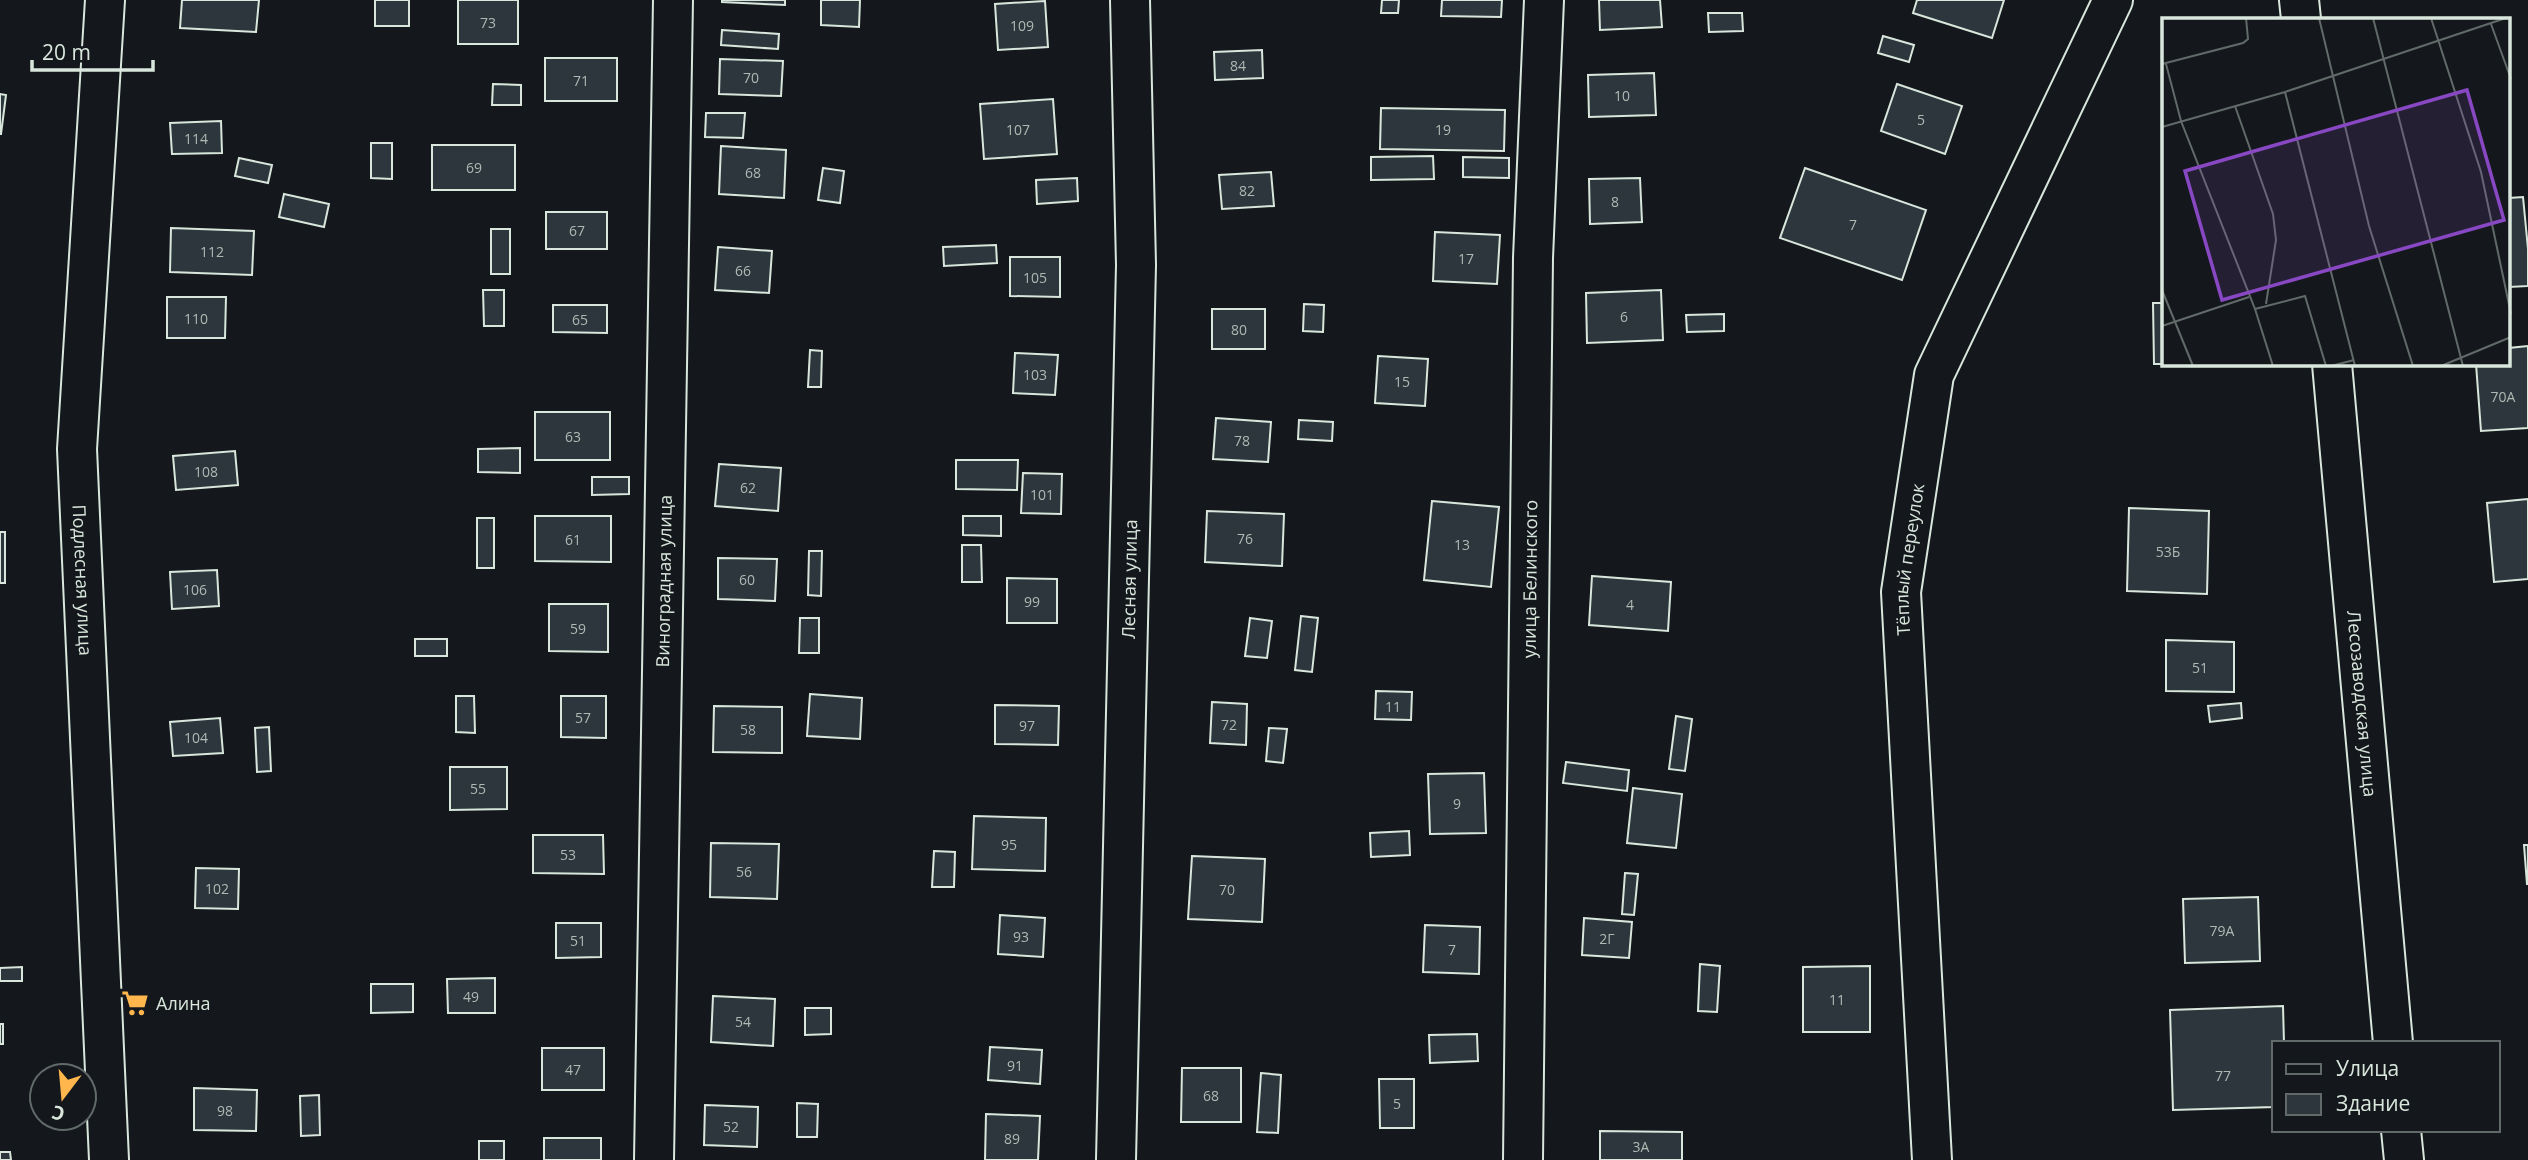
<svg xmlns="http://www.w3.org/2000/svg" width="2528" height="1160" viewBox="0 0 2528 1160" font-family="'Open Sans',sans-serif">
<rect width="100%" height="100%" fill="#14181c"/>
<!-- building -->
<g fill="#2c363c" stroke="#d8e6dc" stroke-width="2">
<path d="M182 0H259L256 32 180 28Z"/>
<rect x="375" y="0" width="34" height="26"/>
<rect x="458" y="0" width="60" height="44"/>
<path d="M722 0H785V5L722 2Z"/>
<path d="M821 0H860L859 27 821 25Z"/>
<path d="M1382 0H1399L1398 13H1381Z"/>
<path d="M1442 0H1502L1501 17 1441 16Z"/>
<path d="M1599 0H1660L1662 27 1600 30Z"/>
<path d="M1917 0H2004L1992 38 1913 13Z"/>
<path d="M1045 1 1048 47 998 50 995 4Z"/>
<path d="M1708 13H1742L1743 31 1709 32Z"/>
<path d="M722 30 779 34 778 49 721 45Z"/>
<path d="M1883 36 1914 45 1909 62 1878 53Z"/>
<path d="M1262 50 1263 78 1215 80 1214 52Z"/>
<rect x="545" y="58" width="72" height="43"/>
<path d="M720 59 783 61 781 96 719 94Z"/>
<path d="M1654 73 1656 115 1589 117 1588 75Z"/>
<path d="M2164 73V180H2163L2162 74Z"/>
<path d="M493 84 521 85V105H492Z"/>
<path d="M1897 84 1962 106 1945 154 1881 131Z"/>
<path d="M0 94 6 95 1 134H0Z"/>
<path d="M1053 99 1057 154 984 159 980 104Z"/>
<path d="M1381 108 1505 110 1504 151 1380 149Z"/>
<path d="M706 113H745L743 138 705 137Z"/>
<path d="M221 121 222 153 172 154 170 123Z"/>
<path d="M371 143H392V179L371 178Z"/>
<rect x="432" y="145" width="83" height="45"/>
<path d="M721 146 786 150 784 198 719 194Z"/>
<path d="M1433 156 1434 179 1371 180V157Z"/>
<path d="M1463 157 1509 158V178L1463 177Z"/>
<path d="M239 158 272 165 268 183 235 176Z"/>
<path d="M823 168 844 171 840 203 818 200Z"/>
<path d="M1805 168 1926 210 1902 280 1780 238Z"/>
<path d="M1271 172 1274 206 1222 209 1219 175Z"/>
<path d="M1077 178 1078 201 1037 204 1036 180Z"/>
<path d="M1640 178 1642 222 1590 224 1589 179Z"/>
<path d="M284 194 329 204 324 227 279 217Z"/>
<path d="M2523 197 2528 249V286L2509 287V198Z"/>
<rect x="546" y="212" width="61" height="37"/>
<path d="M171 228 254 231 252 275 170 272Z"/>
<rect x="491" y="229" width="19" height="45"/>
<path d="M1435 232 1500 235 1497 284 1433 281Z"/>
<path d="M996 245 997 263 944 266 943 247Z"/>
<path d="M718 247 772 251 769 293 715 290Z"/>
<path d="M1010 257H1060V297L1010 296Z"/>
<path d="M483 290H504V326H484Z"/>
<path d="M1661 290 1663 340 1587 343 1586 293Z"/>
<path d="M167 297H226L225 338H167Z"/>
<path d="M2153 303H2164V364H2154Z"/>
<path d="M1304 304 1324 305 1323 332 1303 331Z"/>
<path d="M553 305H607V333L553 332Z"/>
<rect x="1212" y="309" width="53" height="40"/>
<path d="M1724 314V331L1687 332 1686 315Z"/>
<path d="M2528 346V428L2481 431 2476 364H2509V348Z"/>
<path d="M810 350 822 351 821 387H808Z"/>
<path d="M1015 353 1058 355 1055 395 1013 393Z"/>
<path d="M1378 356 1428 359 1425 406 1375 403Z"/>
<rect x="535" y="412" width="75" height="48"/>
<path d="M1216 418 1271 422 1268 462 1213 459Z"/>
<path d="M1299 420 1333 422 1332 441 1298 439Z"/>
<path d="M520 448V473L478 472V449Z"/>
<path d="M235 451 238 485 176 490 173 456Z"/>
<path d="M956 460H1018L1017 490 956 489Z"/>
<path d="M719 464 781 468 778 511 715 506Z"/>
<path d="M1023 473 1062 474 1061 514 1021 513Z"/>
<path d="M592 477H629V494L592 495Z"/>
<path d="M2528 499V579L2494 582 2487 503Z"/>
<path d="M1432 501 1499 507 1491 587 1424 580Z"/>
<path d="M2129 508 2209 511 2207 594 2127 591Z"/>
<path d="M1207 511 1284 514 1282 566 1205 562Z"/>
<path d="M535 516H611V562L535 561Z"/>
<path d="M963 516H1001V536L963 535Z"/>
<rect x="477" y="518" width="17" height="50"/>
<rect x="0" y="532" width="5" height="51"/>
<path d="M962 545H981L982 582H962Z"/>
<path d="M809 551H822L821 596 808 595Z"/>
<path d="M718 558 777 559 775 601 718 599Z"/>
<path d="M217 570 219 606 172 609 170 572Z"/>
<path d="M1592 576 1671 582 1668 631 1589 625Z"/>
<path d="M1007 578 1057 579V623H1007Z"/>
<path d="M549 604H608V652L549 651Z"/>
<path d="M1301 616 1318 618 1312 672 1295 670Z"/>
<path d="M800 618H819V653H799Z"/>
<path d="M1250 618 1272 621 1267 658 1245 656Z"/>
<rect x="415" y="639" width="32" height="17"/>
<path d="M2166 640 2234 642V692L2166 691Z"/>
<path d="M1376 691 1412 692 1411 720 1375 719Z"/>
<path d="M810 694 862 698 860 739 807 736Z"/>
<path d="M456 696H474L475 733 456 732Z"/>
<path d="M561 696H606V738L561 737Z"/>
<path d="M1212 702 1247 704 1246 745 1210 743Z"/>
<path d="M2241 703 2242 718 2210 722 2208 706Z"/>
<path d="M995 705 1059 706 1058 745 995 744Z"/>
<path d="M714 706 782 707V753L713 752Z"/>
<path d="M1676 716 1692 719 1685 771 1669 769Z"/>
<path d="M220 718 223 753 173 756 170 722Z"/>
<path d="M269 727 271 771 257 772 255 728Z"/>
<path d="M1269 728 1287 729 1283 763 1266 761Z"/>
<path d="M1566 762 1629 770 1627 791 1563 783Z"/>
<path d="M450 767H507V809L450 810Z"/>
<path d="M1484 773 1486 833 1430 834 1428 774Z"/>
<path d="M1633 788 1682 794 1676 848 1627 843Z"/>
<path d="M974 816 1046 818 1045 871 972 869Z"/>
<path d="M1409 831 1410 855 1371 857 1370 833Z"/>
<path d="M533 835H603L604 874 533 873Z"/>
<path d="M711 843 779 844 777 899 710 897Z"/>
<path d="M2524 845H2528V884H2527Z"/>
<path d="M934 851 955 852 954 887H932Z"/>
<path d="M1192 856 1265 859 1262 922 1188 919Z"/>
<path d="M196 868 239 869 238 909 195 908Z"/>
<path d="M1625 873 1638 874 1634 915 1622 914Z"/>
<path d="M2258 897 2260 961 2185 963 2183 899Z"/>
<path d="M1000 915 1045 918 1043 957 998 954Z"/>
<path d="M1584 918 1632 922 1629 958 1582 955Z"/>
<path d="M556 923H601V957L556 958Z"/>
<path d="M1425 925 1480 927 1479 974 1423 972Z"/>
<path d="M1700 964 1720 966 1717 1012 1698 1011Z"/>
<path d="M1870 966V1032H1803V967Z"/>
<path d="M22 967V981H0V968Z"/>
<path d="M495 978V1013H448L447 979Z"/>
<path d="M371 984H413V1012L371 1013Z"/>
<path d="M713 996 775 999 773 1046 711 1042Z"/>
<path d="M2283 1006 2284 1043H2274V1107L2173 1110 2170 1010Z"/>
<path d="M805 1008H831V1034L805 1035Z"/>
<rect x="0" y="1024" width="3" height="20"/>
<path d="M1477 1034 1478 1061 1430 1063 1429 1035Z"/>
<path d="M990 1047 1042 1050 1040 1084 988 1080Z"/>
<rect x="542" y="1048" width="62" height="42"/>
<path d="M1182 1068H1241V1122H1181Z"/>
<path d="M1261 1073 1281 1075 1278 1133 1257 1132Z"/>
<path d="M1379 1079H1414V1128H1380Z"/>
<path d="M194 1088 257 1090 256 1131 194 1130Z"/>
<path d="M319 1095 320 1135 301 1136 300 1096Z"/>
<path d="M797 1103 818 1104 817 1137H797Z"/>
<path d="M705 1105 758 1107 757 1147 704 1145Z"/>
<path d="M986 1114 1040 1116 1038 1160H985Z"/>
<path d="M1600 1131 1682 1132V1160H1600Z"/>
<rect x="544" y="1138" width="57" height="22"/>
<rect x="479" y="1141" width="25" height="19"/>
<path d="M0 1152H10L11 1160H0Z"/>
</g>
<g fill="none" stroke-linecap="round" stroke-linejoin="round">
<defs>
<g id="minor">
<path id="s1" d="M105 0 77 449 109 1160"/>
<path d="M2299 0 2301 19"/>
<path id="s2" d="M2332 364 2393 1043"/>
<path d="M2401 1130 2404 1160"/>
<path id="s3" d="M654 1160 673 0"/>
<path id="s4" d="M1116 1160 1136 265 1130 0"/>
<path id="s5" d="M1523 1160 1533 258 1544 0"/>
<path id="s6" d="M1932 1160 1901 592 1934 375 2113 0"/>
</g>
</defs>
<!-- minor casing -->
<use href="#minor" stroke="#d8e6dc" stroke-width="42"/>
<!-- minor -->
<use href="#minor" stroke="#14181c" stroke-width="38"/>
</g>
<!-- icons -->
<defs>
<symbol id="supermarket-bare" viewBox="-9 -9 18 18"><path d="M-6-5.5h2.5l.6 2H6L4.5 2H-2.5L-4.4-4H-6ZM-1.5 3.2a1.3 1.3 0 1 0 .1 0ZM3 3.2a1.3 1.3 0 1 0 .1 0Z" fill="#ffb74d" stroke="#14181c" stroke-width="2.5" paint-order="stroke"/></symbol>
</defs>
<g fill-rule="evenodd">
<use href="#supermarket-bare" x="116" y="984" width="38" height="38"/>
</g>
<g text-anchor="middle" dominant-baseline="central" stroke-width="5" stroke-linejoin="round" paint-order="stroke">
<!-- number labels -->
<g font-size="14" fill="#adbab4">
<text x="488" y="22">73</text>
<text x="1022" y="25">109</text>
<text x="1238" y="65">84</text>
<text x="751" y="77">70</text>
<text x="581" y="80">71</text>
<text x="1622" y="95">10</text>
<text x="1921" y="119">5</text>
<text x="1018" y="129">107</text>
<text x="1443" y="129">19</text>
<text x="196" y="138">114</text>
<text x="474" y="167">69</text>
<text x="753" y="172">68</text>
<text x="1247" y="190">82</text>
<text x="1615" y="201">8</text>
<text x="1853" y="224">7</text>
<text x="577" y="230">67</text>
<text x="212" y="251">112</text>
<text x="1466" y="258">17</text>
<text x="743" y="270">66</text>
<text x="1035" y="277">105</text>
<text x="1624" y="316">6</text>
<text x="196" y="318">110</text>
<text x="580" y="319">65</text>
<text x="1239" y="329">80</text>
<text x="1035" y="374">103</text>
<text x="1402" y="381">15</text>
<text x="2503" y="396">70А</text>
<text x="573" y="436">63</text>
<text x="1242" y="440">78</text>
<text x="206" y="471">108</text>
<text x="748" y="487">62</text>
<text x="1042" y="494">101</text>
<text x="1245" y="538">76</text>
<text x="573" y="539">61</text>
<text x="1462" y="544">13</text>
<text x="2168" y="551">53Б</text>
<text x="747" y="579">60</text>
<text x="195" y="589">106</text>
<text x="1032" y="601">99</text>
<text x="1630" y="604">4</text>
<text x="578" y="628">59</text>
<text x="2200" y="667">51</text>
<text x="1393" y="706">11</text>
<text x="583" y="717">57</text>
<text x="1229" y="724">72</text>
<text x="1027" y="725">97</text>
<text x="748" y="729">58</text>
<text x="196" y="737">104</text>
<text x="478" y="788">55</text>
<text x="1457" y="803">9</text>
<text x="1009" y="844">95</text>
<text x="568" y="854">53</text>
<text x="744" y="871">56</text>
<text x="217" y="888">102</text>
<text x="1227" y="889">70</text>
<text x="2222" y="930">79А</text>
<text x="1021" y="936">93</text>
<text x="1607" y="938">2Г</text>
<text x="578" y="940">51</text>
<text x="1452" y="949">7</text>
<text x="471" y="996">49</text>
<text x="1837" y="999">11</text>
<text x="743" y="1021">54</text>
<text x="1015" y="1065">91</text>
<text x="573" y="1069">47</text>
<text x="2223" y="1075">77</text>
<text x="1211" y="1095">68</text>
<text x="1397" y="1103">5</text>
<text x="225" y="1110">98</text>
<text x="731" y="1126">52</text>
<text x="1012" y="1138">89</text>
<text x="1641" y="1146">3А</text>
</g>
<!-- street labels -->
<g font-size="18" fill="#d8e6dc" stroke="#14181c">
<text stroke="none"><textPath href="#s6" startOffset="602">Тёплый переулок</textPath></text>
<text stroke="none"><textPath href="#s1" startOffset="581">Подлесная улица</textPath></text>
<text stroke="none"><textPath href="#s3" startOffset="579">Виноградная улица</textPath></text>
<text stroke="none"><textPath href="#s4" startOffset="581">Лесная улица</textPath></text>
<text stroke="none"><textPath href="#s5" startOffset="581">улица Белинского</textPath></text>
<text stroke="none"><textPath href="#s2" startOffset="341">Лесозаводская улица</textPath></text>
</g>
<!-- poi labels -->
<g font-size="18" fill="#d8e6dc" stroke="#14181c" text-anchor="start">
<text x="156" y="1003">Алина</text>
</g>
</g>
<!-- overview -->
<g transform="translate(2162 18)">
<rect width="348" height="348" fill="#14181c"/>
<path fill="none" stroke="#626a69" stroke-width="2" d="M157 0 207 208 251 348M211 0 301 348M269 0 319 154 349 296M329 6 349 61M0 46 81 25 86 21 84 0M4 46 19 103 93 291 111 348M123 74 193 348M73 88 111 196 114 222 104 286M0 109 123 74 344 0M0 272 31 348M93 291 143 278 164 348M0 308 87 279M169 348 192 342M279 348 349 319"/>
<path fill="#8948c3" fill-opacity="0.15" stroke="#8948c3" stroke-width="3.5" d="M305 72 342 202 60 282 23 153Z"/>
<rect width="348" height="348" fill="none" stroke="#d8e6dc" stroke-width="3.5"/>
</g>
<!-- legend -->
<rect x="2272" y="1041" width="228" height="91" fill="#14181c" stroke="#626a69" stroke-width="2"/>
<rect x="2286" y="1064" width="35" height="10" fill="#14181c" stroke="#626a69" stroke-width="2"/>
<text x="2336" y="1076" font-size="21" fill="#d8e6dc">Улица</text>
<rect x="2286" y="1094" width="35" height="21" fill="#2c363c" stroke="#626a69" stroke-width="2"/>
<text x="2336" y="1111" font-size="21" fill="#d8e6dc">Здание</text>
<!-- north arrow -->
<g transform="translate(63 1097) rotate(196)"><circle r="33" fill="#14181c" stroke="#626a69" stroke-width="2"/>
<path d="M0-5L12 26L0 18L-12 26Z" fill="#ffb74d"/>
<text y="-10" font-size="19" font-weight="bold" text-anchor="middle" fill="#d8e6dc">С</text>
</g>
<!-- scale -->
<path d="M32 60v10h121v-10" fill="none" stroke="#d8e6dc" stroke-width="3.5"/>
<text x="42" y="60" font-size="21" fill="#d8e6dc" stroke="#14181c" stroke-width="5" paint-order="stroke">20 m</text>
</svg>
